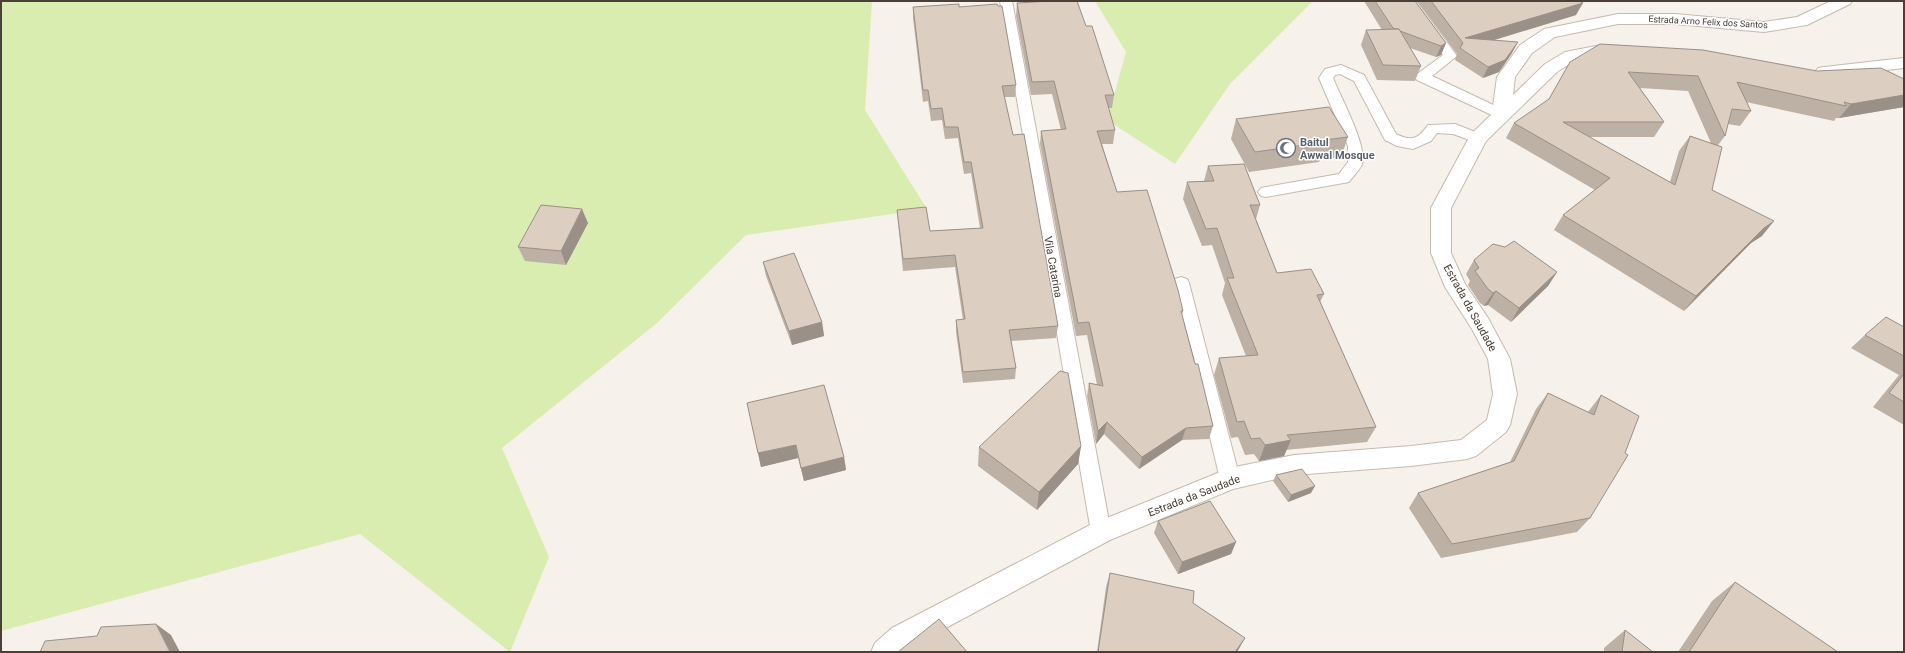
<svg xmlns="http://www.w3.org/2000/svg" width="1905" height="653" viewBox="0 0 1905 653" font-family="Roboto,sans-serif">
<rect width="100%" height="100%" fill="#f6f1ea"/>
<!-- green -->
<g fill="#daedb0">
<path d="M1 1H872L865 110 927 209 746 235 657 323 502 448 549 557 510 652 360 534 1 631Z"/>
<path d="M1095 1H1313L1230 84 1175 164 1107 120 1126 52Z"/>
</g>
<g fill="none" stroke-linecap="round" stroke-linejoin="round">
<defs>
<g id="lane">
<path d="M1000 1H1012L1111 532 1108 538 1101 541 1094 538 1091 532Z"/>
<path d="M1404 1H1416L1457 56 1432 76 1506 111 1508 114 1506 117H1496L1417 80 1415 77 1417 74 1443 55Z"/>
<path d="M1341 65 1364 75 1396 134C1412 142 1418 139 1428 125L1455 124 1483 135 1485 138 1483 141 1478 143 1453 134 1437 133 1431 141 1413 149 1397 146 1385 140 1354 81 1340 74 1335 75 1333 78C1340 96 1368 147 1362 164 1360 170 1353 176 1349 182L1266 197 1261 196 1258 192 1261 188 1266 187 1339 174 1348 162V146L1319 78 1325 69Z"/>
<path d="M1181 277 1187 279 1189 283 1240 479 1237 485 1230 487 1223 485 1220 479 1173 283 1175 279Z"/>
</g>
<g id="street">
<path d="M1831 1H1852L1850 4 1807 25 1764 32 1675 24H1618L1555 37 1532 53 1515 77 1513 95 1545 64 1565 52 1601 45 1619 46 1622 50 1619 54 1576 60 1557 72 1486 141 1451 208V253L1465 284 1488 318 1510 359 1517 394 1510 425 1506 432 1476 456 1467 459 1411 466 1294 475 1233 489 1110 540 912 646 905 652H871L875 643 892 628 1092 524 1230 468 1294 455 1411 446 1461 440 1487 420 1493 394 1488 359 1472 329 1445 287 1431 253V208L1471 134 1492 114 1497 77 1520 45 1544 29 1618 14H1675L1764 22 1797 17Z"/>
<path d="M1904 58V68L1824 77 1818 76 1815 72 1818 68 1824 67Z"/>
</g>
</defs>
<!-- lane casing -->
<use href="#lane" stroke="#c6baae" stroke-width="2"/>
<!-- street casing -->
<use href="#street" stroke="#c6baae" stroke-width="2"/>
<!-- lane -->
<use href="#lane" fill="#fff" fill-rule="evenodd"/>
<!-- street -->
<use href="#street" fill="#fff" fill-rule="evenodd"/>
</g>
<!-- wall -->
<g fill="#bdb1a6" fill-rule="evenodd">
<path d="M1364 1H1415L1446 43 1441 55 1436 57 1410 48 1421 66 1415 81 1377 80 1361 45 1366 30H1382Z"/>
<path d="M1417 1H1579L1576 15 1493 40 1512 53 1499 72 1483 78 1455 60 1457 54Z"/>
<path d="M1017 3 1086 26 1114 95 1112 108H1108L1115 130 1113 144H1102L1117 192 1183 311 1182 315 1213 426 1209 439 1182 440 1139 469 1104 434 1096 444 1087 396 1089 383 1097 385 1087 335 1076 336 1040 144 1041 131 1061 130 1052 94 1031 95 1016 16Z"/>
<path d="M913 7H959L1016 85 1015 97H1004L1058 326 1056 338 1011 341 1016 368 1015 379 963 383 956 332V320H963L955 267 903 271 898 222 897 210 930 231 980 228 971 173 964 174 958 138 945 139 942 120 931 121 928 101 923 102 913 18Z"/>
<path d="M1570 62 1817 71 1904 79V107L1839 118H1836L1834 121 1746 102 1751 111 1740 126 1728 124 1725 136 1718 145 1712 190 1762 236 1751 243 1684 311 1554 230 1563 215 1595 190 1506 138 1514 123 1549 99ZM1640 88 1688 91 1711 143 1690 136 1679 151 1670 182 1589 137H1654L1664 122Z"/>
<path d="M1236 119 1348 137 1341 157 1320 160 1319 162 1249 172 1231 139Z"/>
<path d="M1208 166 1260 205 1256 219 1277 273 1324 294 1320 302 1376 427 1367 442 1286 450 1284 456 1259 461 1254 454 1245 455 1238 437 1231 438 1214 375 1219 358 1246 356 1222 295 1225 283 1212 245 1202 246 1183 199 1187 182 1204 181Z"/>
<path d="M588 223 566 265 525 261 518 247Z"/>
<path d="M1474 260 1557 272 1548 286 1511 322 1488 305 1484 306 1480 303 1468 285 1470 281 1466 274Z"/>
<path d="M763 262 822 322 824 336 792 345 766 276Z"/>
<path d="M1904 327V425L1873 407 1899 375 1851 348 1865 335Z"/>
<path d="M1548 393 1588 412 1601 395 1590 518 1577 532 1441 558 1409 508 1418 493 1510 462 1536 409Z"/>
<path d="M747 403 844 457 846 470 804 481 798 458 761 467Z"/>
<path d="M1081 446 1078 464 1037 510 978 466 979 447Z"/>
<path d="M1276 475 1311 493 1288 502 1273 481Z"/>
<path d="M1158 521 1236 542 1231 554 1178 574 1154 533Z"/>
<path d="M1110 573 1193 603 1245 638 1237 652H1097L1106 587Z"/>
<path d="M1735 582 1838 652H1678L1712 601Z"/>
<path d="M1625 630 1653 652H1604V648Z"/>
</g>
<!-- shaded-wall -->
<g fill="#9a9087">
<path d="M1583 3 1576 15 1462 50 1465 38Z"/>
<path d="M1518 42 1512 53 1499 72 1483 78 1488 67Z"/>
<path d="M1446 43 1441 55 1436 57 1441 46Z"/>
<path d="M1904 95V107L1839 118 1851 104Z"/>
<path d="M582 209 588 223 566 265 561 251Z"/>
<path d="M1774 221 1762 236 1751 243 1684 311 1696 296 1764 228Z"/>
<path d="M1557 272 1548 286 1511 322 1519 308Z"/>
<path d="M1496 291 1488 305 1484 306 1493 293Z"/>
<path d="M822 322 824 336 792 345 789 331Z"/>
<path d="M1107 422 1104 434 1096 444 1098 431Z"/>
<path d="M1186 428 1182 440 1139 469 1142 457Z"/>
<path d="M1291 440 1284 456 1259 461 1265 445Z"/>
<path d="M796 445 798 458 761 467 758 453Z"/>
<path d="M1081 446 1078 464 1037 510 1039 492Z"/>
<path d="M844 457 846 470 804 481 801 468Z"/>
<path d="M1315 486 1311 493 1288 502 1291 495Z"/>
<path d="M1236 542 1231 554 1178 574 1182 562Z"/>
<path d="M156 624 171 635 180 652H170Z"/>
<path d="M1245 638 1237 652H1235Z"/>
</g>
<!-- building -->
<g fill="#dccec1" stroke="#9a9087">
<path d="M1051 1H1077L1086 26H1092L1114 95H1105L1115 130 1097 131 1117 192 1147 190 1178 290 1183 311H1181L1195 364H1198L1213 426 1186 428 1142 457 1107 422 1098 431 1089 383 1103 386 1089 322 1078 323 1041 131 1066 129 1054 81 1032 82 1017 3Z"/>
<path d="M1375 1H1415L1446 43 1441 46 1400 31 1399 29H1396L1393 28Z"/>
<path d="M1431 1H1579L1583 3 1465 38 1518 42 1505 60 1488 67 1460 48 1463 43Z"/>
<path d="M959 4V7L997 4 998 6H1002L1016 85 1002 86 1013 135 1024 134 1058 326 1009 330 1016 368 963 372 956 320 965 319 955 255 903 259 897 210 926 207 930 231 983 228 971 162H964L958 127H945L942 108 931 109 928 90H923L913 7Z"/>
<path d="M1399 29 1421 66 1383 65 1366 30Z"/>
<path d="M1600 44 1703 50 1817 71 1881 68 1904 79V95L1851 104 1844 102 1846 106 1737 82 1751 111 1732 109 1725 136 1698 76 1628 72 1664 122H1563L1675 185 1690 136 1722 147 1712 190 1774 221 1764 228 1696 296 1563 215 1610 178 1514 123 1549 99 1570 62Z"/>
<path d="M1329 107 1348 137 1324 140 1326 142 1255 152 1236 119Z"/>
<path d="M1244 164 1260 205H1250L1277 273 1311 269 1324 294 1317 295 1376 427 1287 435 1291 440 1265 445 1260 438 1251 439 1244 421 1237 422 1219 358 1258 355 1227 278H1234L1217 228 1206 229 1187 182 1214 181 1208 166Z"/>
<path d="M541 205 582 209 561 251 518 247Z"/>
<path d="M1514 241 1557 272 1519 308 1496 291 1493 293 1488 289 1475 271 1479 268 1474 260 1493 244 1505 247Z"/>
<path d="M794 253 822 322 789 331 763 262Z"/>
<path d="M1886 317 1904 327V356L1865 335Z"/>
<path d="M1060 371 1068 373 1081 446 1039 492 979 447Z"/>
<path d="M1904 374V402L1889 393Z"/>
<path d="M824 385 844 457 801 468 796 445 758 453 747 403Z"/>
<path d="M1548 393 1594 415 1601 395 1639 416 1625 453 1628 455 1590 518 1452 544 1418 493 1514 461Z"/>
<path d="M1302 469 1315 486 1291 495 1276 475Z"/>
<path d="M1210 501 1236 542 1182 562 1158 521Z"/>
<path d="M1110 573 1194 591 1193 603 1245 638 1235 652H1098Z"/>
<path d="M1735 582 1838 652H1689Z"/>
<path d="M939 619 967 652H898Z"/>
<path d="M156 624 170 652H40L45 641 97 636 101 627Z"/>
<path d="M1625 630 1653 652H1622Z"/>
</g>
<!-- icons -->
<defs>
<symbol id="mosque-ring" viewBox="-11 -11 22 22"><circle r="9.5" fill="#fff" stroke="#6b7280" stroke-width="1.5"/><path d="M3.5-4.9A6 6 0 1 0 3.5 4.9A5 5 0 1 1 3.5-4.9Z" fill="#6b7280"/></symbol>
</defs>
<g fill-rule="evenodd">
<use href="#mosque-ring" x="1275" y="137" width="22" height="22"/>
</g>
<g text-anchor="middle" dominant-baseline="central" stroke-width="3" stroke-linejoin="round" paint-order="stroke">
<!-- far-street labels -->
<g font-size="9" fill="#4b4037" stroke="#fff">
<text transform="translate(1708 22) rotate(3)">Estrada Arno Felix dos Santos</text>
</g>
<!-- worship labels -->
<g font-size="11" font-weight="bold" fill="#5b616d" stroke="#fff" text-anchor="start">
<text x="1300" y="142">Baitul<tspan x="1300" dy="13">Awwal Mosque</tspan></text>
</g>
<!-- street labels -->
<g font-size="11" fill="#4b4037" stroke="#fff">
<text transform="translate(1053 267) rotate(80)">Vila Catarina</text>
<text transform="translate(1470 308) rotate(61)">Estrada da Saudade</text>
<text transform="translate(1194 496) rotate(-21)">Estrada da Saudade</text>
</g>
</g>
<!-- border -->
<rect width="1905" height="653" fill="none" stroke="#4b4037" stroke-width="4"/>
</svg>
